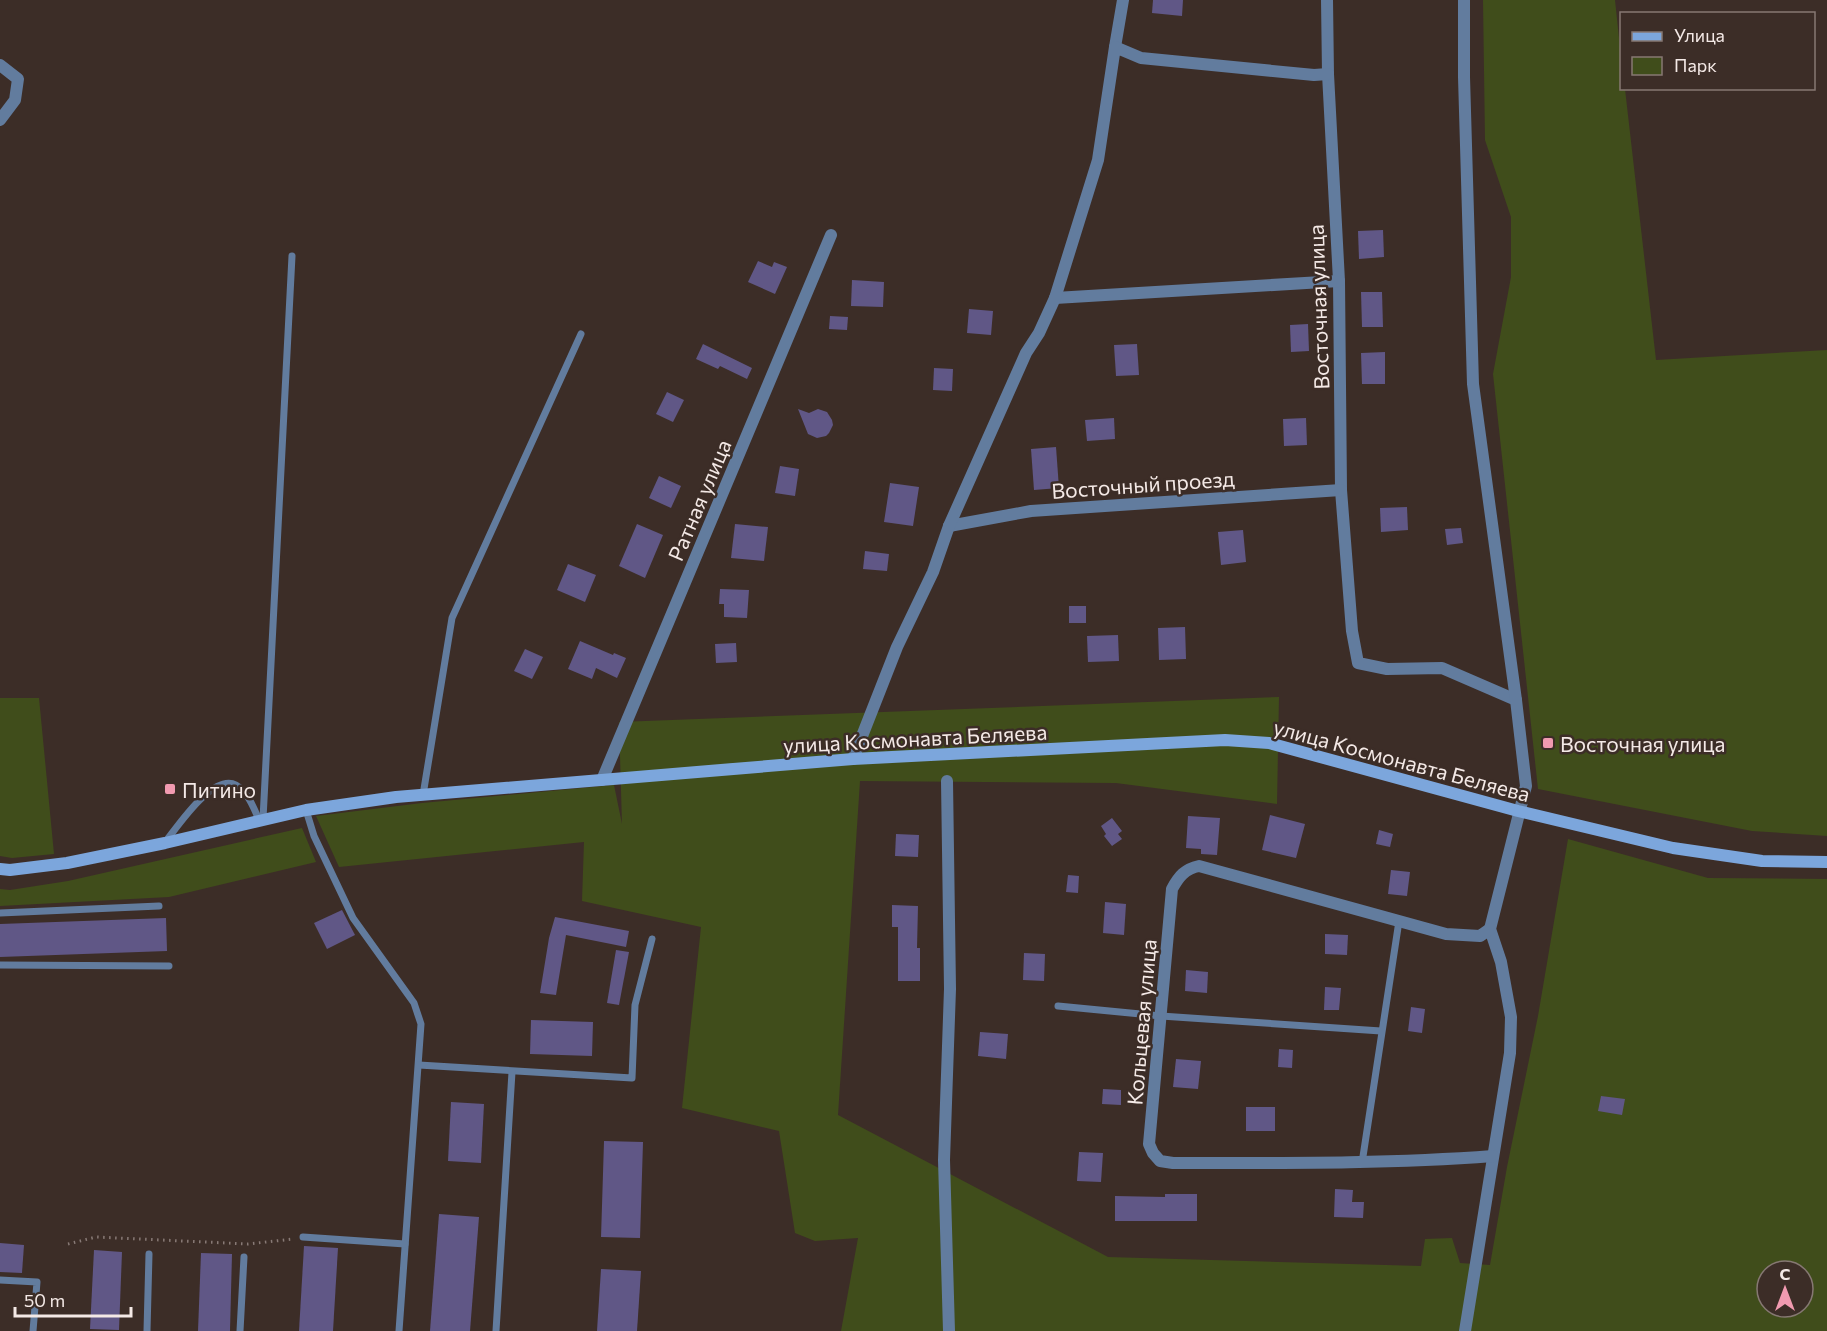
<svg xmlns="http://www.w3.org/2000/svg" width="1827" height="1331" viewBox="0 0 1827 1331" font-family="Commissioner,sans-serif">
<rect width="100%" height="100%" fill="#3c2d27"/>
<!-- green -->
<g fill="#404d1b" fill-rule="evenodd">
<path d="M1483 0H1615L1621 57 1622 88 1625 89 1656 360 1827 350V836L1752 831 1538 789 1493 374 1511 277V217L1485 140Z"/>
<path d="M1279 697 1277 804 1116 783 860 781 838 1115 1108 1257 1421 1266 1425 1239 1452 1238 1460 1263 1490 1265 1507 1167 1538 1016 1568 839 1708 878 1827 879V1331H841L858 1238 815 1241 795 1233 779 1131 682 1108 701 927 582 901 584 842 339 867 316 816 422 803 614 785 622 824 619 722ZM1767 1271H1803V1307H1767Z"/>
<path d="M0 698H39L54 854 12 858 0 856Z"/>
<path d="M302 828 316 862 169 897 0 906V889L10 890 68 881Z"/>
</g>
<!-- building -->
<g fill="#605786">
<path d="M1153 0H1183L1182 16 1152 13Z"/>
<path d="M1383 230 1384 257 1359 259 1358 231Z"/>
<path d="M758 261 772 267 774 262 787 267 775 294 748 282Z"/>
<path d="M852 280 884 282 883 307 851 306Z"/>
<path d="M1361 292H1382L1383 327H1362Z"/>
<path d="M969 309 993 311 991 335 967 333Z"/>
<path d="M830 316 848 317 847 330 829 329Z"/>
<path d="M1308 324 1309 351 1291 352 1290 325Z"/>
<path d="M703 344 752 368 747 379 720 366 718 369 696 359Z"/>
<path d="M1137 344 1139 375 1116 376 1114 345Z"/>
<path d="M1385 352V384H1362L1361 353Z"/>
<path d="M934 368 953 369 952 391 933 390Z"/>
<path d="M667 392 684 400 673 422 656 414Z"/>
<path d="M798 409 809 413 818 409 827 412 832 420 833 425 829 433 826 436 817 438 808 434Z"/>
<path d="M1114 418 1115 439 1087 441 1085 420Z"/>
<path d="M1306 418 1307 445 1284 446 1283 419Z"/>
<path d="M1056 447 1059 488 1034 490 1031 449Z"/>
<path d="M780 466 799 469 795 496 775 493Z"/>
<path d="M659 476 681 486 671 508 649 498Z"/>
<path d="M890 483 919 487 913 526 884 522Z"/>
<path d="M1407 507 1408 530 1381 532 1380 508Z"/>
<path d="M637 524 663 535 645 578 619 566Z"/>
<path d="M735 524 768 527 764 561 731 558Z"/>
<path d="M1461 528 1463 543 1447 545 1445 529Z"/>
<path d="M1243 530 1246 562 1221 565 1218 532Z"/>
<path d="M865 551 889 554 887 571 863 569Z"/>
<path d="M568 564 596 575 585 602 557 590Z"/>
<path d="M720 589 749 590 747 618 724 617V604H719Z"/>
<rect x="1069" y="606" width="17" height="17"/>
<path d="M1185 627 1186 659 1159 660 1158 628Z"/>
<path d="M1118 635 1119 661 1088 662 1087 636Z"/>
<path d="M580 641 613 655 614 653 626 658 617 678 596 668 592 679 568 669Z"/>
<path d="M736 643 737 662 716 663 715 644Z"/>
<path d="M525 649 543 657 532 679 514 671Z"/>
<path d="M1270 815 1305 824 1296 858 1262 850Z"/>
<path d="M1188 816 1220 818 1217 855 1201 854V849L1186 848Z"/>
<path d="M1112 818 1122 831 1118 834 1122 839 1112 846 1104 836 1106 834 1101 826Z"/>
<path d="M1379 830 1393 834 1390 847 1376 844Z"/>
<path d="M896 834 919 835 918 857 895 856Z"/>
<path d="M1391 870 1410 872 1407 896 1388 894Z"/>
<path d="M1068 875 1079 876 1078 893 1066 892Z"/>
<path d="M1105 902 1126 904 1124 935 1103 933Z"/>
<path d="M892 905 918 906 917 948H920V981H898V927H892Z"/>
<path d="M342 910 355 935 327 949 314 923Z"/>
<path d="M555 917 629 931 626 947 566 935 556 995 540 993 549 938Z"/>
<path d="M166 918 167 951 0 957V924Z"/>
<path d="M1325 934 1348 935 1347 955 1325 954Z"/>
<path d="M616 950 629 952 619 1005 607 1003Z"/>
<path d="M1024 953 1045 954 1044 981 1023 980Z"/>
<path d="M1186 970 1208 972 1207 993 1185 991Z"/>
<path d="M1325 987 1341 988 1339 1010H1324Z"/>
<path d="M1411 1007 1425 1009 1422 1033 1408 1031Z"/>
<path d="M531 1020 593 1022 592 1056 530 1054Z"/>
<path d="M980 1032 1008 1034 1006 1059 978 1056Z"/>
<path d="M1279 1049 1293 1050 1292 1068 1278 1067Z"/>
<path d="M1176 1059 1201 1061 1198 1089 1173 1087Z"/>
<path d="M1103 1089 1121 1090V1105L1102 1104Z"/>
<path d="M1601 1096 1625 1099 1622 1115 1598 1111Z"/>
<path d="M451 1102 484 1104 481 1163 448 1161Z"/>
<rect x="1246" y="1107" width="29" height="24"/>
<path d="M604 1141 643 1142 640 1238 601 1237Z"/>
<path d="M1079 1152 1103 1153 1101 1182 1077 1181Z"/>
<path d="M1335 1189 1353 1190 1352 1202H1364L1363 1218 1334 1217Z"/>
<path d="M1165 1194H1197V1221H1115V1196L1165 1197Z"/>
<path d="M439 1214 479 1217 470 1331H430Z"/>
<path d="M0 1243 24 1245 22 1273 0 1272Z"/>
<path d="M304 1246 338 1248 333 1331H299Z"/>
<path d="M94 1250 122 1252 119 1330 90 1329Z"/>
<path d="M201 1253 232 1254 230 1331H198Z"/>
<path d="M601 1269 641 1271 637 1331H597Z"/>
</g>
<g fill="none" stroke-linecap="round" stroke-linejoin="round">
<!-- path -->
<path stroke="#887a76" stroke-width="3" stroke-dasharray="1.5 4.5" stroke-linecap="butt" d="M68 1244 96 1237 248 1244 293 1239"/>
<!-- lane -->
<g stroke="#627c9e" stroke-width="7">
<path d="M423 795 452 618 581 334"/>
<path d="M306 810 314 836 353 918 414 1003 421 1024 399 1331"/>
<path d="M263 819 292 256"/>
<path d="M166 841C178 826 213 773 236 785 247 791 254 808 259 820"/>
<path d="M0 913 159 906"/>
<path d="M0 965 169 966"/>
<path d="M1058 1006 1161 1016 1381 1031"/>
<path d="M419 1065 632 1078 635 1005 652 939"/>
<path d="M1362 1163 1399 921"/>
<path d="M303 1237 405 1244"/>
<path d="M0 1280 37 1282 33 1331"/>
<path d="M147 1331 149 1254"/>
<path d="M240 1331 244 1257"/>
<path d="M496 1331 512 1072"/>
</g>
<!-- street -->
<g stroke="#627c9e" stroke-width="12">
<path d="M1327 0 1328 74 1339 281 1341 490 1352 631 1358 663 1387 669 1442 668 1516 700"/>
<path d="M1464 0V77L1473 384 1516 700 1526 786 1490 929 1501 962 1511 1017 1510 1053 1465 1331"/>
<path d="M1115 47 1123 0"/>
<path d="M0 65 18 79 15 100 0 120"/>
<path d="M1055 298 1339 281"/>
<path d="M949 526 1031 511 1341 490"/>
<path d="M853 759 897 647 933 572 949 526 1026 353 1039 333 1055 298 1098 160 1115 47 1141 58 1314 75 1328 74"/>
<path d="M602 780 831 235"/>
<path d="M947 781 950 989 944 1160 949 1331"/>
<path d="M1490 929 1480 936 1446 934 1199 866C1185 869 1179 876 1172 889L1149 1144 1153 1153 1160 1161 1173 1163C1280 1163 1387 1164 1493 1156"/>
</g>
<!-- secondary -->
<path stroke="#7ca6dc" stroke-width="12" d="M0 869 10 870 67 863 165 843 306 810 396 797 853 759 1225 740 1269 743 1518 811 1673 848 1762 861 1827 862"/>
</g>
<!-- markers -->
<g fill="#f19ab0" stroke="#3c2d27" stroke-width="2">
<rect x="1542" y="737" width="12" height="12" rx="3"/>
<rect x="164" y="783" width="12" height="12" rx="3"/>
</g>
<g text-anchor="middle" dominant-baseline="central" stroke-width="5" stroke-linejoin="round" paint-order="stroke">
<!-- street labels -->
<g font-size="21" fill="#f4e9e6" stroke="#3c2d27">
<text transform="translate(1318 307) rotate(-92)">Восточная улица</text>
<text transform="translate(1143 484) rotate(-4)">Восточный проезд</text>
<text transform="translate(699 500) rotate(-67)">Ратная улица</text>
<text transform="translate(915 738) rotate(-3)">улица Космонавта Беляева</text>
<text transform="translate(1402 760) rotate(15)">улица Космонавта Беляева</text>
<text transform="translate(1141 1022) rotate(-85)">Кольцевая улица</text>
</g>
<!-- poi labels -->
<g font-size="21" fill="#f4e9e6" stroke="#3c2d27" text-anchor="start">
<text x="1560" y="743">Восточная улица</text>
<text x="182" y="789">Питино</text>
</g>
</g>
<!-- legend -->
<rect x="1620" y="12" width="195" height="78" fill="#3c2d27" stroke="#867873" stroke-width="1.5"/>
<rect x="1632" y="32" width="30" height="9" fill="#7ca6dc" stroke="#867873" stroke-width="1.5"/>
<text x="1674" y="42" font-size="18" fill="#f4e9e6">Улица</text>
<rect x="1632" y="57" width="30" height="18" fill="#404d1b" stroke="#867873" stroke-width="1.5"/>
<text x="1674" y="72" font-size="18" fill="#f4e9e6">Парк</text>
<!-- north arrow -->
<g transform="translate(1785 1289)"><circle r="28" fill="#3c2d27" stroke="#867873" stroke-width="1.5"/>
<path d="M0-4.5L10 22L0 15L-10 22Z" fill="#f19ab0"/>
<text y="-9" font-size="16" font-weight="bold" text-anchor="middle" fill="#f4e9e6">С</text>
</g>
<!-- scale -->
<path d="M15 1307v9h116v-9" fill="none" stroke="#f4e9e6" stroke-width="3"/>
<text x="24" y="1307" font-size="18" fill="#f4e9e6" stroke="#3c2d27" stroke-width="4.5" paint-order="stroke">50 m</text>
</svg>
